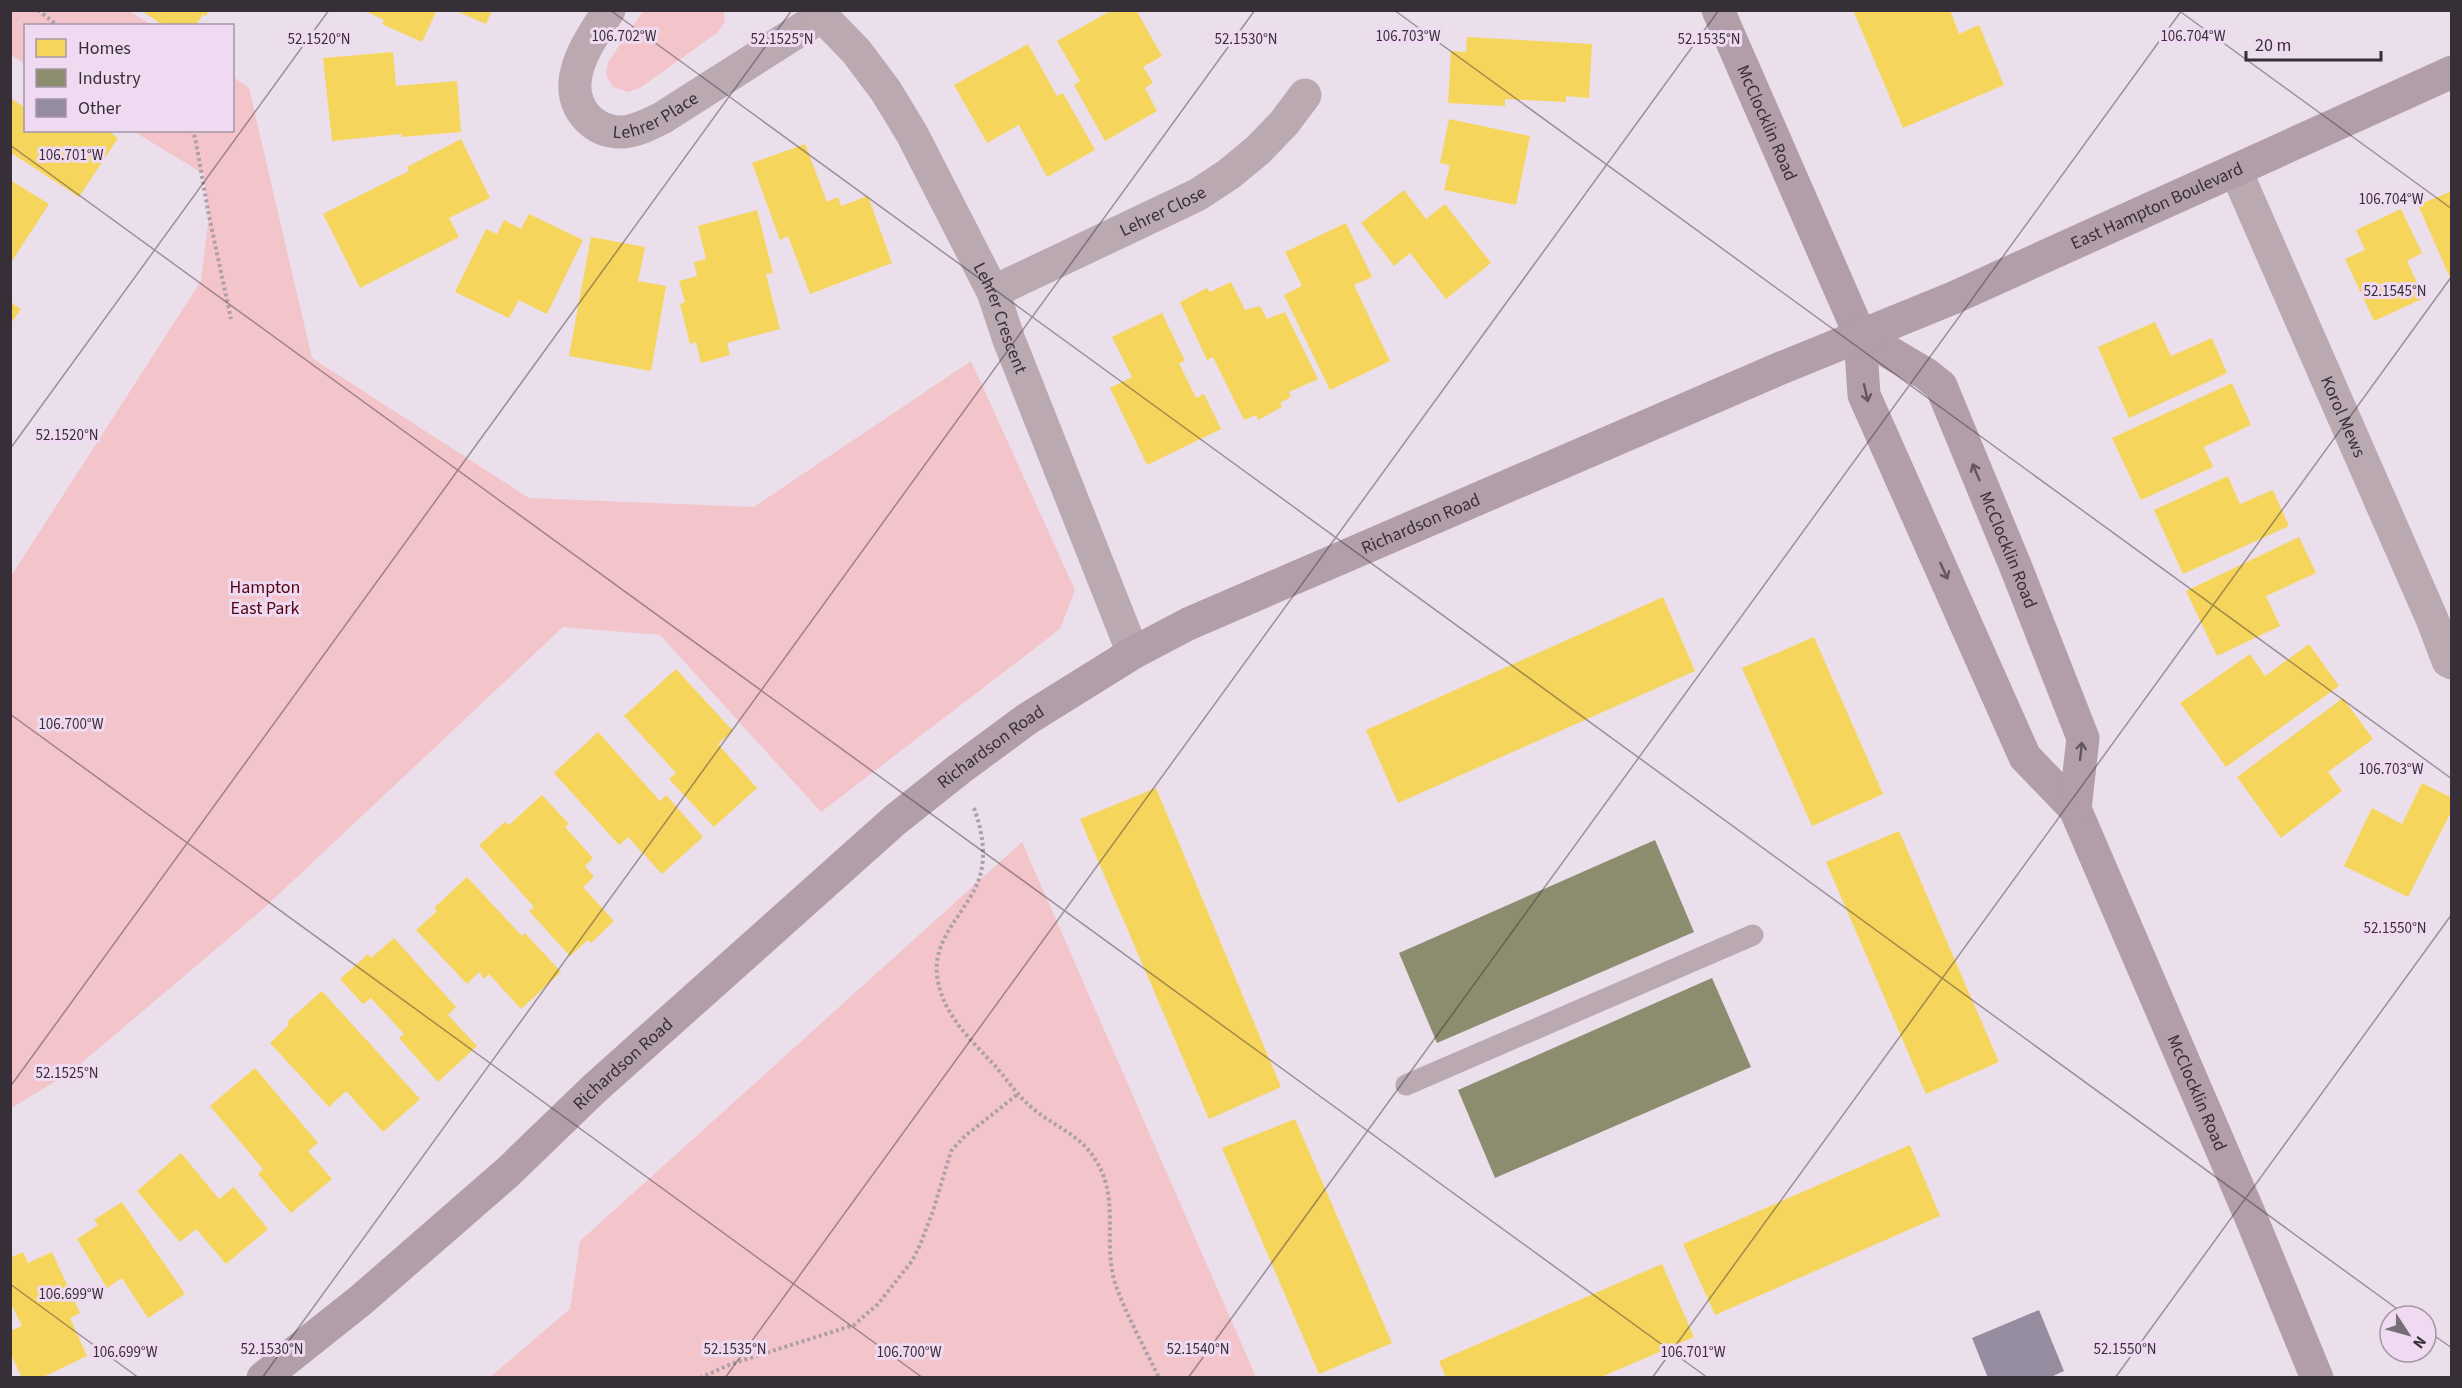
<svg xmlns="http://www.w3.org/2000/svg" width="2462" height="1388" viewBox="0 0 2462 1388" font-family="'Source Sans 3',sans-serif">
<rect width="100%" height="100%" fill="#ebdfec"/>
<!-- green -->
<g fill="#f3c5ca">
<path d="M10 11H129L152 25 26 26 25 64 11 55Z"/>
<path d="M643 11H724L725 21 718 32 640 88 628 92 613 87 606 75 608 62Z"/>
<path d="M233 77 249 88 312 358 529 498 754 507 971 361 1075 590 1060 629 821 812 660 635 563 627 262 910 71 1072 11 1108V576L201 281 209 216 204 174 133 131 232 130Z"/>
<path d="M1022 842 1256 1377H490L570 1309 580 1241Z"/>
</g>
<!-- homes -->
<g fill="#f6d55c">
<path d="M141 10H209L206 16 203 14 195 26H164Z"/>
<path d="M363 10H437L422 42 382 24 384 20Z"/>
<path d="M454 10H492L486 24Z"/>
<path d="M1112 10H1136L1162 56 1143 67 1153 83 1145 88 1157 111 1105 141 1074 85 1080 81 1057 41Z"/>
<path d="M1853 10H1950L1959 34 1979 25 2004 85 1903 128Z"/>
<path d="M1467 37 1592 44 1589 98 1566 96V102L1505 99V106L1448 103 1451 51 1466 52Z"/>
<path d="M1028 44 1057 96 1063 93 1095 150 1047 177 1019 125 987 143 954 85Z"/>
<path d="M393 52 396 86 457 81 461 132 402 137 401 134 332 141 323 58Z"/>
<path d="M10 98 26 108V130H107L118 138 79 197 13 154 10 157Z"/>
<path d="M1449 119 1530 136 1516 205 1444 190 1450 165 1440 163Z"/>
<path d="M461 139 490 198 449 218 459 237 360 288 323 214 409 171 407 167Z"/>
<path d="M805 144 827 202 838 197 841 206 868 196 892 263 810 294 788 236 780 240 752 163Z"/>
<path d="M10 180 49 204 10 264Z"/>
<path d="M1404 190 1426 219 1445 204 1491 263 1446 299 1410 253 1394 266 1361 223Z"/>
<path d="M2452 191V282L2418 205Z"/>
<path d="M2401 209 2422 253 2407 261 2424 298 2374 321 2345 259 2365 250 2356 230Z"/>
<path d="M757 210 773 273 766 274 780 329 727 343 730 355 701 363 696 342 690 344 680 304 685 302 679 281 697 276 694 262 706 259 698 226Z"/>
<path d="M529 214 583 240 547 314 519 300 509 318 455 292 486 229 497 234 504 220 521 229Z"/>
<path d="M1346 223 1372 277 1354 285 1390 361 1330 390 1284 295 1302 286 1285 252Z"/>
<path d="M591 237 645 247 638 281 666 286 651 371 569 356Z"/>
<path d="M1231 282 1245 310 1260 306 1267 319 1285 312 1318 379 1289 392 1291 397 1280 403 1282 407 1258 420 1256 415 1244 420 1213 357 1207 360 1180 302 1207 288 1210 292Z"/>
<path d="M10 302 21 309 10 325Z"/>
<path d="M1162 313 1185 361 1179 363 1196 398 1204 394 1221 429 1147 465 1110 388 1132 377 1112 337Z"/>
<path d="M2155 322 2171 356 2212 338 2227 373 2129 418 2098 347Z"/>
<path d="M2232 383 2251 425 2204 447 2213 467 2141 500 2112 438Z"/>
<path d="M2228 476 2240 504 2273 490 2289 526 2183 574 2154 510Z"/>
<path d="M2299 537 2316 573 2266 596 2280 626 2217 656 2186 591Z"/>
<path d="M1663 597 1695 671 1398 803 1366 730Z"/>
<path d="M1814 637 1883 794 1812 826 1742 668Z"/>
<path d="M2309 644 2339 686 2226 767 2180 703 2250 654 2265 676Z"/>
<path d="M676 669 733 731 718 744 757 788 714 827 669 779 676 773 624 716Z"/>
<path d="M2343 698 2373 739 2328 772 2342 791 2281 838 2237 777Z"/>
<path d="M598 732 660 801 666 795 703 837 662 874 628 837 619 845 554 773Z"/>
<path d="M2422 783 2452 798V810L2408 897 2344 866 2372 808 2402 824Z"/>
<path d="M1156 788 1281 1087 1209 1119 1080 819Z"/>
<path d="M542 795 569 824 565 827 593 858 585 866 594 877 583 887 614 921 591 943 588 940 570 956 529 911 534 907 479 845 505 822 509 825Z"/>
<path d="M1899 831 1999 1062 1926 1094 1826 862Z"/>
<path d="M467 877 522 936 525 933 561 972 521 1009 489 974 484 979 479 972 467 984 416 930 437 911 434 908Z"/>
<path d="M394 938 456 1007 448 1015 477 1046 438 1082 399 1038 404 1034 371 998 363 1004 340 979 368 954 371 958Z"/>
<path d="M322 991 420 1099 383 1132 346 1091 329 1107 270 1043 289 1025 287 1022Z"/>
<path d="M255 1068 318 1143 308 1151 332 1179 291 1213 258 1174 263 1169 210 1106Z"/>
<path d="M1295 1119 1392 1343 1319 1374 1222 1148Z"/>
<path d="M1910 1145 1940 1216 1715 1315 1683 1244Z"/>
<path d="M181 1153 219 1199 234 1187 268 1229 226 1264 196 1229 180 1242 137 1191Z"/>
<path d="M122 1202 185 1294 148 1318 122 1278 107 1288 77 1239 98 1225 94 1220Z"/>
<path d="M23 1252 28 1263 52 1252 80 1313 70 1318 87 1356 41 1378H22L10 1352V1331L22 1326 10 1302V1258Z"/>
<path d="M1662 1264 1694 1337 1599 1378H1446L1439 1361Z"/>
</g>
<!-- industry -->
<g fill="#8c8c6e">
<path d="M1655 840 1694 932 1437 1043 1399 953Z"/>
<path d="M1712 978 1751 1067 1495 1178 1458 1090Z"/>
</g>
<!-- building -->
<path fill="#968c9f" d="M2039 1310 2064 1371 2049 1378H1988L1972 1338Z"/>
<g fill="none" stroke-linecap="round" stroke-linejoin="round">
<!-- path -->
<g stroke="#ada0a8" stroke-width="4" stroke-dasharray="3 3" stroke-linecap="butt">
<path d="M38 10 58 26"/>
<path d="M190 130 195 137 209 216 231 319"/>
<path d="M974 808C982 831 987 855 979 879 966 916 927 939 939 986 947 1019 974 1043 996 1067 1009 1082 1020 1099 1036 1111 1056 1127 1080 1135 1095 1159 1121 1199 1102 1241 1115 1283 1126 1315 1144 1346 1159 1378"/>
<path d="M700 1378 731 1364 854 1325 878 1304 912 1261 920 1245 933 1211 951 1151 965 1136 1018 1094"/>
</g>
<!-- lane -->
<path stroke="#bba9b2" stroke-width="21" d="M1406 1085 1753 935"/>
<!-- street -->
<g stroke="#bba9b2" stroke-width="33">
<path id="s1" d="M609 10C596 31 577 56 575 82 573 110 594 133 623 132 637 131 650 124 662 118L822 16"/>
<path id="s2" d="M816 10 856 51 886 91 912 134 993 292 1009 340 1133 653"/>
<path id="s3" d="M2236 171 2432 619 2448 661 2452 663"/>
<path id="s4" d="M993 292 1197 195 1229 174 1258 150 1284 123 1305 95"/>
</g>
<!-- secondary -->
<g stroke="#b29ea8" stroke-width="33">
<path id="s5" d="M1718 10 1860 335 1864 395 2025 757 2075 809 2252 1220 2317 1378"/>
<path id="s6" d="M1860 335 1926 374 1941 386 2017 570 2083 738 2075 809"/>
<path id="s7" d="M263 1378 361 1300 508 1172 595 1088 895 820 958 770 1027 719 1133 653 1188 624 1781 368 1953 298 2452 72"/>
</g>
</g>
<!-- one-way arrows -->
<defs><path id="oneway-shaft" d="M-6 0H5M1.5-3L5.5 0L1.5 3" fill="none" stroke-width="1.6" stroke-linecap="round" stroke-linejoin="round" transform="scale(1.5)"/></defs>
<g stroke="#62565f">
<use href="#oneway-shaft" transform="translate(1866 393) rotate(77)"/>
<use href="#oneway-shaft" transform="translate(1976 472) rotate(-113)"/>
<use href="#oneway-shaft" transform="translate(1944 571) rotate(66)"/>
<use href="#oneway-shaft" transform="translate(2081 751) rotate(-84)"/>
</g>
<!-- ticks -->
<path fill="none" stroke="#372f38" stroke-width="1.5" stroke-opacity="0.45" d="M610 10 2407 1316M1394 10 2452 779M2178 10 2452 209M10 145 1708 1378M10 449 329 10M10 714 923 1378M10 1087 792 10M10 1284 139 1378M2426 1330 2452 1348M262 1378 1255 10M725 1378 1719 10M1188 1378 2182 10M1652 1378 2452 276M2115 1378 2452 914"/>
<g text-anchor="middle" dominant-baseline="central" stroke-width="6" stroke-linejoin="round" paint-order="stroke">
<!-- street labels -->
<g font-size="18" fill="#372f38" stroke="#efdaf1">
<text stroke="none"><textPath href="#s1" startOffset="195">Lehrer Place</textPath></text>
<text stroke="none"><textPath href="#s5" startOffset="123">McClocklin Road</textPath></text>
<text stroke="none"><textPath href="#s7" startOffset="2252">East Hampton Boulevard</textPath></text>
<text stroke="none"><textPath href="#s4" startOffset="188">Lehrer Close</textPath></text>
<text stroke="none"><textPath href="#s2" startOffset="362">Lehrer Crescent</textPath></text>
<text stroke="none"><textPath href="#s3" startOffset="268">Korol Mews</textPath></text>
<text stroke="none"><textPath href="#s7" startOffset="1450">Richardson Road</textPath></text>
<text stroke="none"><textPath href="#s6" startOffset="273">McClocklin Road</textPath></text>
<text stroke="none"><textPath href="#s7" startOffset="964">Richardson Road</textPath></text>
<text stroke="none"><textPath href="#s7" startOffset="478">Richardson Road</textPath></text>
<text stroke="none"><textPath href="#s5" startOffset="1192">McClocklin Road</textPath></text>
</g>
<!-- park labels -->
<g font-size="18" fill="#520410" stroke="#efdaf1">
<text x="265" y="587">Hampton<tspan x="265" dy="21">East Park</tspan></text>
</g>
</g>
<g font-size="15" text-anchor="middle" fill="#372f38" stroke="#efdaf1" stroke-width="6" stroke-linejoin="round" paint-order="stroke">
<text x="624" y="41">106.702°W</text>
<text x="1408" y="41">106.703°W</text>
<text x="2193" y="41">106.704°W</text>
<text x="319" y="44">52.1520°N</text>
<text x="1246" y="44">52.1530°N</text>
<text x="782" y="44">52.1525°N</text>
<text x="1709" y="44">52.1535°N</text>
<text x="71" y="160">106.701°W</text>
<text x="2391" y="204">106.704°W</text>
<text x="2395" y="296">52.1545°N</text>
<text x="67" y="440">52.1520°N</text>
<text x="71" y="729">106.700°W</text>
<text x="2391" y="774">106.703°W</text>
<text x="2395" y="933">52.1550°N</text>
<text x="67" y="1078">52.1525°N</text>
<text x="71" y="1299">106.699°W</text>
<text x="272" y="1354">52.1530°N</text>
<text x="735" y="1354">52.1535°N</text>
<text x="1198" y="1354">52.1540°N</text>
<text x="2125" y="1354">52.1550°N</text>
<text x="125" y="1357">106.699°W</text>
<text x="909" y="1357">106.700°W</text>
<text x="1693" y="1357">106.701°W</text>
</g>
<!-- border -->
<rect width="2462" height="1388" fill="none" stroke="#372f38" stroke-width="24"/>
<!-- legend -->
<rect x="24" y="24" width="210" height="108" fill="#efdaf1" stroke="#a596a7" stroke-width="1.5"/>
<rect x="36" y="39" width="30" height="18" fill="#f6d55c" stroke="#a596a7" stroke-width="1.5"/>
<text x="78" y="54" font-size="18" fill="#372f38">Homes</text>
<rect x="36" y="69" width="30" height="18" fill="#8c8c6e" stroke="#a596a7" stroke-width="1.5"/>
<text x="78" y="84" font-size="18" fill="#372f38">Industry</text>
<rect x="36" y="99" width="30" height="18" fill="#968c9f" stroke="#a596a7" stroke-width="1.5"/>
<text x="78" y="114" font-size="18" fill="#372f38">Other</text>
<!-- north arrow -->
<g transform="translate(2408 1334) rotate(126)"><circle r="28" fill="#efdaf1" stroke="#a596a7" stroke-width="1.5"/>
<path d="M0-4.5L10 22L0 15L-10 22Z" fill="#766d77"/>
<text y="-9" font-size="16" font-weight="bold" text-anchor="middle" fill="#372f38">N</text>
</g>
<!-- scale -->
<path d="M2246 51v9h135v-9" fill="none" stroke="#372f38" stroke-width="3"/>
<text x="2255" y="51" font-size="18" fill="#372f38" stroke="#efdaf1" stroke-width="4.5" paint-order="stroke">20 m</text>
</svg>
